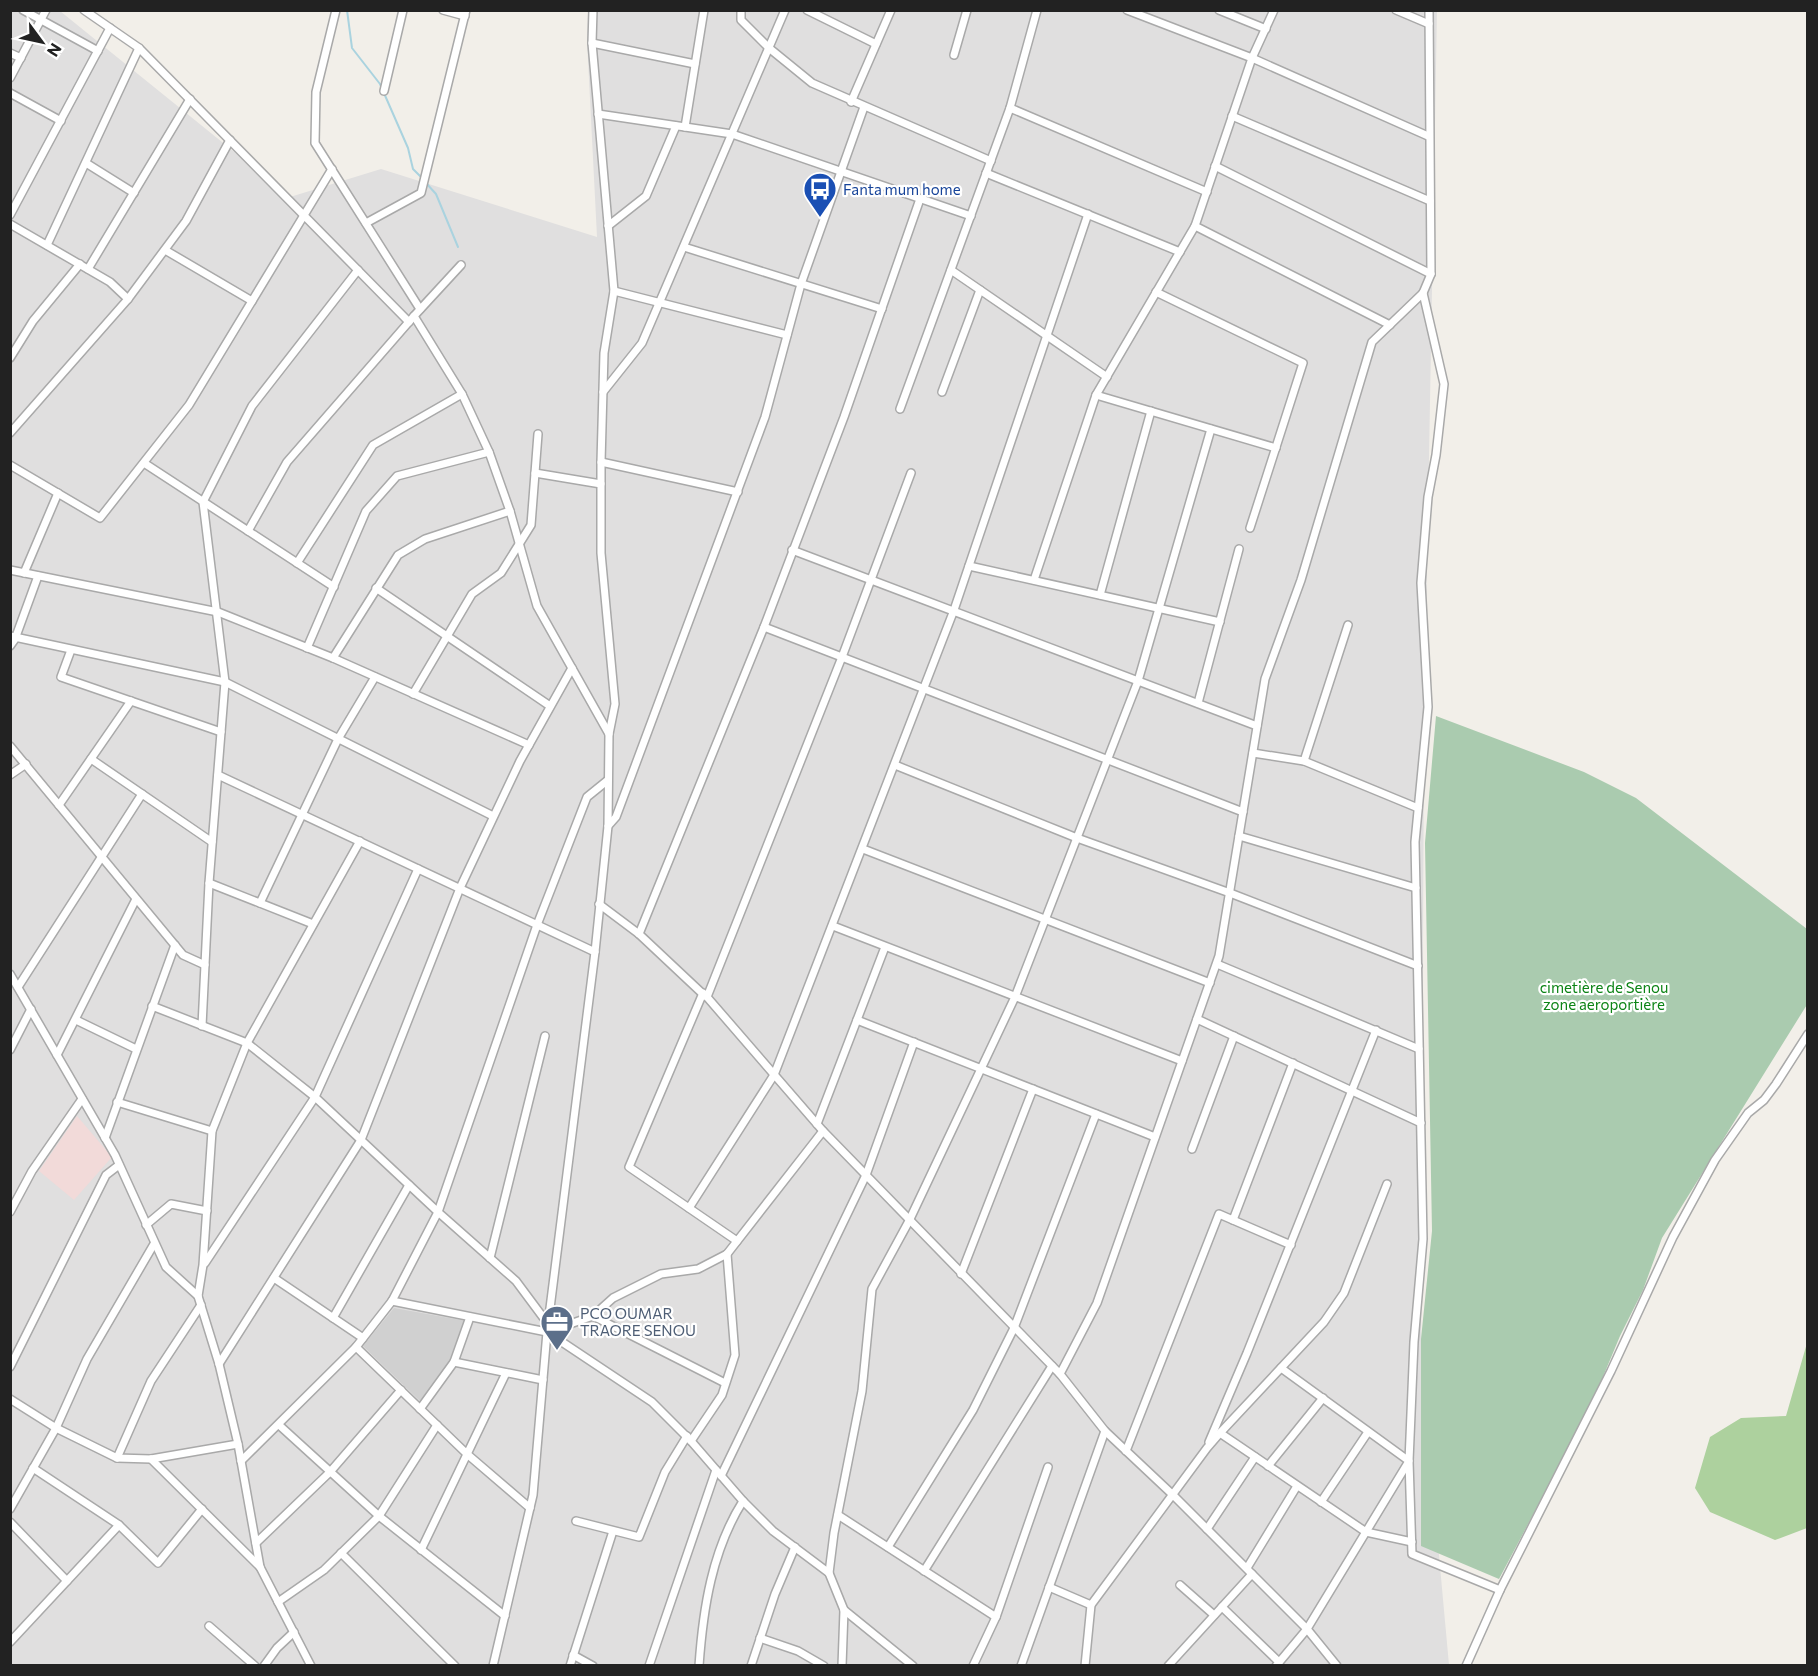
<svg xmlns="http://www.w3.org/2000/svg" width="1818" height="1676" viewBox="0 0 1818 1676" font-family="Commissioner,sans-serif">
<rect width="100%" height="100%" fill="#f2efe9"/>
<!-- residential -->
<path fill="#e0dfdf" d="M11 11H60L290 197 381 169 597 237 587 40 588 11H1437L1424 737 1421 1358 1449 1665 11 1666Z"/>
<!-- commercial -->
<path fill="#f2dad9" d="M77 1116 112 1157 74 1200 39 1171Z"/>
<!-- religious -->
<path fill="#d0d0d0" d="M394 1308 466 1321 449 1361 421 1402 363 1346Z"/>
<!-- forest -->
<path fill="#add19e" d="M1807 1343V1528L1775 1540 1710 1512 1695 1488 1710 1437 1741 1418 1786 1416Z"/>
<!-- cemetery -->
<path fill="#aacbaf" d="M1436 716 1584 772 1636 798 1807 929 1808 1003 1662 1238 1643 1290 1620 1336 1592 1403 1499 1579 1421 1546V1339L1432 1231 1425 843Z"/>
<g fill="none" stroke-linecap="round" stroke-linejoin="round">
<!-- stream -->
<g stroke="#aad3df" stroke-width="2">
<path d="M347 10 352 48 380 84 408 148 413 169 423 179"/>
<path d="M426 183 436 194 458 247"/>
</g>
<defs>
<g id="minor">
<path d="M23 10 98 51"/>
<path d="M84 10 139 48 409 322"/>
<path d="M336 10 316 92 315 143 420 309"/>
<path d="M443 10 465 16"/>
<path d="M741 10V20L769 48 812 83 991 161"/>
<path d="M807 10 876 44"/>
<path d="M1127 10 1252 58 1428 136"/>
<path d="M1219 10 1266 29"/>
<path d="M1396 10 1429 24"/>
<path d="M592 43 695 64"/>
<path d="M10 53 21 58"/>
<path d="M954 55 967 10"/>
<path d="M10 78 46 10"/>
<path d="M384 91 403 10"/>
<path d="M10 93 61 121"/>
<path d="M851 102 891 10"/>
<path d="M1010 108 1207 192"/>
<path d="M598 114 732 134 971 216"/>
<path d="M1232 116 1430 201"/>
<path d="M685 127 704 10"/>
<path d="M86 163 134 193"/>
<path d="M1215 166 1431 274"/>
<path d="M986 173 1180 252"/>
<path d="M10 215 110 28"/>
<path d="M366 223 421 193 466 10"/>
<path d="M10 224 110 282 128 299"/>
<path d="M608 226 646 196 676 126"/>
<path d="M1195 226 1390 325"/>
<path d="M47 245 139 48"/>
<path d="M684 247 882 309"/>
<path d="M165 250 252 301"/>
<path d="M88 269 190 99"/>
<path d="M951 270 1107 377"/>
<path d="M614 291 787 335"/>
<path d="M1156 292 1303 363 1250 528"/>
<path d="M1423 293 1444 384 1436 455 1428 497 1421 583 1428 707 1415 842 1423 1239 1414 1342 1409 1461 1412 1554 1500 1590"/>
<path d="M414 316 462 394 489 452 510 511 537 606 609 734"/>
<path d="M10 358 33 321 80 264"/>
<path d="M603 392 642 343 785 10"/>
<path d="M942 392 980 290"/>
<path d="M1096 395 1276 448"/>
<path d="M900 409 1010 108 1037 10"/>
<path d="M10 433 128 299 186 221 230 140"/>
<path d="M601 462 738 492"/>
<path d="M144 463 334 587"/>
<path d="M10 465 100 518 189 405 332 169"/>
<path d="M535 473 601 484"/>
<path d="M248 531 287 462 414 316 461 265"/>
<path d="M792 550 1257 726"/>
<path d="M297 563 373 445 462 394"/>
<path d="M969 566 1220 622"/>
<path d="M10 570 218 612 333 658 529 745"/>
<path d="M24 573 58 493"/>
<path d="M1034 580 1096 395 1195 226 1252 58 1274 10"/>
<path d="M376 588 550 706"/>
<path d="M1100 595 1151 411"/>
<path d="M764 627 1243 812"/>
<path d="M10 636 225 682 493 816"/>
<path d="M10 646 15 639 38 576"/>
<path d="M307 648 366 511 397 476 489 452"/>
<path d="M71 650 61 677 221 732"/>
<path d="M333 658 398 555 425 539 510 511"/>
<path d="M413 694 472 594 501 573 531 525 538 434"/>
<path d="M1198 703 1239 549"/>
<path d="M10 746 183 955 205 965"/>
<path d="M1253 753 1304 761 1418 808"/>
<path d="M91 759 212 842"/>
<path d="M1304 761 1348 625"/>
<path d="M895 765 1077 838 1230 893 1418 966"/>
<path d="M10 775 26 764"/>
<path d="M218 775 595 952"/>
<path d="M59 805 131 701"/>
<path d="M608 826 616 817 765 417 801 284 864 107"/>
<path d="M1239 836 1416 888"/>
<path d="M863 849 1210 983"/>
<path d="M209 883 313 924"/>
<path d="M260 903 338 739 375 677"/>
<path d="M599 904 639 934 705 996"/>
<path d="M833 926 1182 1061"/>
<path d="M639 934 764 627 844 417 920 199"/>
<path d="M1217 964 1419 1049"/>
<path d="M10 974 115 1155 166 1267 198 1296"/>
<path d="M18 987 142 794"/>
<path d="M703 993 629 1167 737 1241"/>
<path d="M152 1006 247 1043 315 1097 438 1212 516 1281 548 1324"/>
<path d="M1197 1019 1421 1123"/>
<path d="M76 1020 136 1049"/>
<path d="M857 1020 1155 1137"/>
<path d="M202 1026 209 883 225 682 203 502 252 406 358 270"/>
<path d="M10 1050 31 1009"/>
<path d="M57 1055 136 899"/>
<path d="M117 1102 212 1131"/>
<path d="M817 1124 885 947"/>
<path d="M823 1131 707 997 842 657 911 473"/>
<path d="M105 1138 175 945"/>
<path d="M1192 1149 1234 1036"/>
<path d="M689 1208 774 1075 954 610 1088 214"/>
<path d="M10 1212 32 1171 82 1099"/>
<path d="M1233 1220 1293 1063"/>
<path d="M146 1225 171 1204 207 1211"/>
<path d="M490 1258 545 1036"/>
<path d="M205 1263 315 1097 418 869"/>
<path d="M961 1274 1033 1089"/>
<path d="M274 1278 363 1338"/>
<path d="M392 1301 547 1332 652 1402 691 1441 743 1501 773 1531 829 1573 844 1610 842 1666"/>
<path d="M593 1316 725 1383"/>
<path d="M333 1318 409 1185"/>
<path d="M547 1332 593 1316 613 1298 661 1274 698 1269 727 1254 823 1131 1060 1374 1105 1431 1173 1495 1307 1629 1337 1666"/>
<path d="M356 1347 467 1454 530 1508"/>
<path d="M454 1362 543 1380"/>
<path d="M219 1364 361 1140 460 888 520 761 572 668"/>
<path d="M10 1367 106 1175 119 1165"/>
<path d="M1060 1374 1097 1303 1219 956 1265 679 1301 580 1372 342 1423 293 1431 274 1429 10"/>
<path d="M10 1399 56 1428 117 1458 151 1459 238 1444"/>
<path d="M420 1409 454 1362 470 1317"/>
<path d="M279 1425 379 1516 505 1616"/>
<path d="M1220 1433 1324 1322 1344 1293 1387 1184"/>
<path d="M691 1441 722 1395 735 1355 727 1254"/>
<path d="M1209 1442 1247 1353 1376 1030"/>
<path d="M1126 1451 1219 1214 1291 1245"/>
<path d="M117 1458 151 1381 201 1305"/>
<path d="M151 1459 260 1567"/>
<path d="M241 1461 356 1347 392 1301 438 1212 537 925 587 797 608 780"/>
<path d="M1268 1466 1323 1398"/>
<path d="M33 1468 119 1525 158 1563 202 1509"/>
<path d="M721 1476 866 1175 914 1042"/>
<path d="M1321 1502 1368 1432"/>
<path d="M10 1509 56 1428 87 1359 154 1244"/>
<path d="M838 1515 996 1617"/>
<path d="M576 1521 639 1537 665 1472 687 1436"/>
<path d="M10 1522 67 1581"/>
<path d="M1207 1529 1255 1457"/>
<path d="M256 1543 330 1472 401 1390"/>
<path d="M888 1547 973 1410 1014 1328 1096 1114"/>
<path d="M421 1550 506 1373"/>
<path d="M341 1553 455 1666"/>
<path d="M1247 1568 1297 1486"/>
<path d="M924 1571 1052 1366"/>
<path d="M829 1573 834 1533 862 1391 872 1289 909 1221 1015 997 1138 681 1211 429"/>
<path d="M1180 1585 1214 1615"/>
<path d="M1049 1587 1091 1605"/>
<path d="M278 1602 324 1570 379 1516 437 1425"/>
<path d="M1222 1607 1279 1662"/>
<path d="M844 1610 913 1666"/>
<path d="M209 1626 255 1666"/>
<path d="M760 1638 798 1651 824 1666"/>
<path d="M10 1642 119 1525"/>
<path d="M573 1655 593 1666"/>
<path d="M264 1666 277 1648 294 1632"/>
<path d="M311 1666 260 1567 238 1444 219 1364 198 1296 203 1265 212 1131 247 1043 360 841"/>
<path d="M493 1666 533 1495 547 1332 595 952 608 826 609 734 615 704 601 553V462L604 353 614 291 592 43 593 10"/>
<path d="M570 1666 613 1531"/>
<path d="M649 1666 716 1470"/>
<path d="M699 1666C703 1609 712 1550 743 1501"/>
<path d="M751 1666 775 1594 795 1547"/>
<path d="M973 1666 996 1617 1048 1467"/>
<path d="M1021 1666 1105 1431"/>
<path d="M1085 1666 1091 1605 1207 1448 1220 1433 1366 1532 1412 1542"/>
<path d="M1168 1666 1252 1574"/>
<path d="M1276 1666 1307 1629 1409 1461 1281 1368"/>
<path d="M1466 1666 1500 1590 1611 1371 1673 1237 1715 1160 1748 1113 1764 1100 1776 1084 1808 1034"/>
</g>
</defs>
<!-- minor casing -->
<use href="#minor" stroke="#a9a9a9" stroke-width="10"/>
<!-- minor -->
<use href="#minor" stroke="#fff" stroke-width="7"/>
</g>
<!-- icons -->
<defs>
<symbol id="bus-pin" viewBox="-11 -11 22 30"><path d="M0 17L-7.5 6A9.5 9.5 0 1 1 7.5 6Z" fill="#1a4fb4" stroke="#fff"/><path d="M-5-6H5V4H4V6H2V4H-2V6H-4V4H-5ZM-3.5-4V0h7V-4ZM-3.5 1.2v1.5H-2V1.2ZM2 1.2v1.5H3.5V1.2Z" fill="#fff"/></symbol>
<symbol id="office-pin" viewBox="-11 -11 22 30"><path d="M0 17L-7.5 6A9.5 9.5 0 1 1 7.5 6Z" fill="#5c6f8a" stroke="#fff"/><path d="M-6-3h4V-5.5h4V-3h4V5H-6ZM-1-4.5V-3h2v-1.5ZM-6 0V1H6V0Z" fill="#fff"/></symbol>
</defs>
<g fill-rule="evenodd">
<use href="#bus-pin" x="801" y="170" width="38" height="52"/>
<use href="#office-pin" x="538" y="1303" width="38" height="52"/>
</g>
<g text-anchor="middle" dominant-baseline="central" stroke-width="4.5" stroke-linejoin="round" paint-order="stroke">
<!-- transit labels -->
<g font-size="15" fill="#164399" stroke="#fff" text-anchor="start">
<text x="843" y="189">Fanta mum home</text>
</g>
<!-- park labels -->
<g font-size="15" fill="#0c8416" stroke="#fff">
<text x="1604" y="987">cimetière de Senou<tspan x="1604" dy="17">zone aeroportière</tspan></text>
</g>
<!-- service labels -->
<g font-size="15" fill="#4e5e75" stroke="#fff" text-anchor="start">
<text x="580" y="1313">PCO OUMAR<tspan x="580" dy="17">TRAORE SENOU</tspan></text>
</g>
</g>
<!-- border -->
<rect width="1818" height="1676" fill="none" stroke="#222222" stroke-width="24"/>
<!-- north arrow -->
<g transform="translate(42 42) rotate(123)" stroke="#ffffff" stroke-width="4.5" paint-order="stroke">
<path d="M0-4.5L10 22L0 15L-10 22Z" fill="#222222"/>
<text y="-9" font-size="16" font-weight="bold" text-anchor="middle" fill="#222222">N</text>
</g>
</svg>
